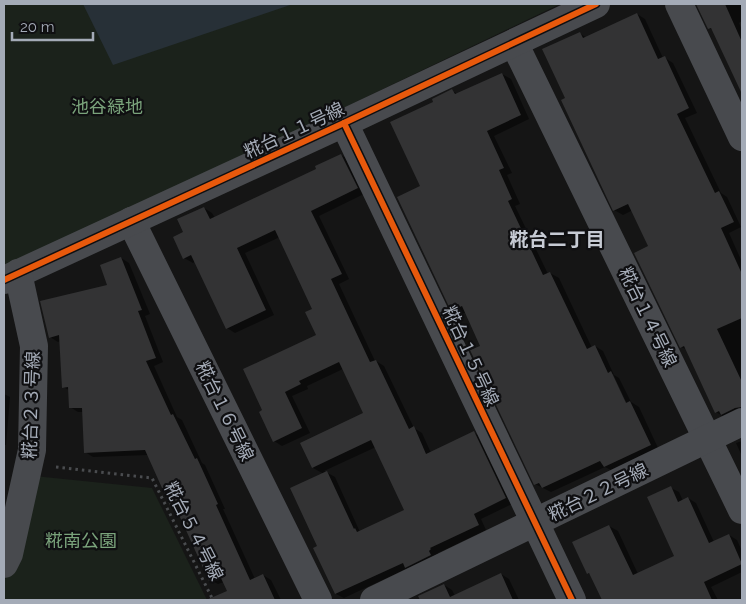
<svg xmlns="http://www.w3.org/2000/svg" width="746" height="604" viewBox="0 0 746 604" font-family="Raleway,'Noto Sans JP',sans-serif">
<rect width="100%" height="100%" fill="#151515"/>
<!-- green -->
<g fill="#1b221b">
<path d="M4 4H560L4 271Z"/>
<path d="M34 476 152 488 207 600H4V581L15 560Z"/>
</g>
<!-- water -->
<path fill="#273037" d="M83 4H293L113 65Z"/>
<!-- shadow -->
<g fill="#0007" fill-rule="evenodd">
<path d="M697 4H742V21L739 23 742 30V79L735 75 714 31 709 28Z"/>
<path d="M637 14 645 19 663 58H665L673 63 697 113 685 118 721 193 727 197 741 227 729 233 742 262V413L724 417 716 412 688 350 681 347 649 247 633 210 623 215 614 210 566 99 579 33 587 38Z"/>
<path d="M502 74 511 79 529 119 494 136 512 173 507 175 520 204 515 206 548 274 550 273 559 278 592 348 595 346 603 351 614 375 619 378 631 402 639 407 659 450 613 471 605 467 551 492 535 484 482 346 466 312 460 315 452 310 422 186 434 102 452 91 458 94ZM611 374H613L629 408 627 409Z"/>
<path d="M341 155 350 160 366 193 319 216 349 279 339 284 375 361H376L384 366 414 428 422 433 431 453 474 433 482 437 514 503 481 519 486 530 438 553V554L344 598 336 594 319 547 324 474 313 468 364 414 343 369 307 386 308 389 292 396 310 433 282 446 274 441 264 411 318 335 314 309 280 237 245 253 274 315 235 333 227 328 196 261 193 263 184 258 185 233 204 208 212 213 215 218 318 169ZM376 447 406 510 360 532 335 477 324 471Z"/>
<path d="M121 258 129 263 150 314 145 316 163 362 154 366 177 417 182 420 202 463 205 465 225 509H223L255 579 263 575 271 580 281 600H232L224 582 218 584 210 580 178 510 172 507 148 455 93 457 85 452 83 412H78L70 407 69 390 63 387 60 341 58 342 50 337 109 286Z"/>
<path d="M4 394 10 397 6 445H4Z"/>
<path d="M742 441V456L736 443Z"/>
<path d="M671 488 679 492 683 501 688 498 696 503 714 542 729 535 737 540 742 551V572L711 587 718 600H603L591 575 588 573 609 526 618 531 638 574 676 556Z"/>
<path d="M501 574 509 579 519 600H421L419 597 444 585 452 590 455 596Z"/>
</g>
<!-- building -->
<g fill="#333334">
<path d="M696 4H725L742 42V94L711 28 708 29Z"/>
<path d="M637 13 658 59 665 56 689 108 677 114 715 193 719 191 734 222 721 228 742 274V318L717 329 742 382V407L735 408 721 415 719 411 715 413 684 346 680 348 634 253 648 246 628 204 613 211 561 100 565 98 542 49 580 32 583 38Z"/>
<path d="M502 73 521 115 487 131 504 168 499 170 512 199 508 201 543 275 550 272 587 349 595 345 608 373 611 371 626 403 630 401 651 445 604 467 600 461 542 488 539 483 534 485 470 350 480 346 462 306 451 311 397 197 420 186 390 122 433 102 432 99 452 89 455 94Z"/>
<path d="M341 154 358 188 311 211 342 274 331 279 370 362 376 360 409 429 414 426 426 454 474 431 506 498 474 514 479 525 430 548 431 549 429 551 431 555 405 568 403 563 335 594 313 548 317 546 290 488 327 471 354 529 355 528 357 532 404 510 371 440 312 468 300 443 363 413 339 362 299 381 301 384 285 392 302 428 273 442 259 412 262 410 243 369 316 335 305 312 312 309 275 230 237 248 266 310 226 329 191 255 183 259 173 237 183 232 177 219 204 207 210 219 316 169 315 166Z"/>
<path d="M121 257 142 310 138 311 156 358 146 361 171 415 173 414 195 459 197 458 218 504 216 505 250 580 263 574 275 600H206L227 591 220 576 209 581 175 506 171 508 145 450 84 453 82 408H69L68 387 62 388 59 335 49 338 40 301 107 285 100 265Z"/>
<path d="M671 486 678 502 688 497 709 543 729 534 742 564 704 582 712 600H602L589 573 587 574 572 542 609 525 633 575 674 556 647 497Z"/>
<path d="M501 573 513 600H420L418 596 444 584 450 597Z"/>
</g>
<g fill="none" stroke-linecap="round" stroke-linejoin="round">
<!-- path -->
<path stroke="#4a4c4f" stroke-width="3" stroke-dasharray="2.5 4" stroke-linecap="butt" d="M56 467 152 478 213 600"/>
<!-- minor -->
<g stroke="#484a4e" stroke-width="28">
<path d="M679 4 742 137"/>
<path d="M514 43 742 510"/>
<path d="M344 123 572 600"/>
<path d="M131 221 318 600"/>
<path d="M4 280 344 123 596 4"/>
<path d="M4 564 9 554 32 450 34 346 18 273"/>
<path d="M374 600 742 422"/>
</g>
<defs>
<g id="cycleway">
<path d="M344 123 572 600"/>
<path d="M4 280 344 123 596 4"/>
</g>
</defs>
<!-- cycleway casing -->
<use href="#cycleway" stroke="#0f0f11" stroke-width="9"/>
<!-- cycleway -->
<use href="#cycleway" stroke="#e8590c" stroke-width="6"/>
</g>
<g text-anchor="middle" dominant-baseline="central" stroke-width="4.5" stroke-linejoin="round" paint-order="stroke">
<!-- park labels -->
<g font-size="18" fill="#7aa37b" stroke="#0f0f11">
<text x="107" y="106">池谷緑地</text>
<text x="81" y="540">糀南公園</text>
</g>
<!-- street labels -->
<g font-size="18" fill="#a4abb7" stroke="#0f0f11">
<text transform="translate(294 130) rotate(-25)">糀台１１号線</text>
<text transform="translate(648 317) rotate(64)">糀台１４号線</text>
<text transform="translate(471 356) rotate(65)">糀台１５号線</text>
<text transform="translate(31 405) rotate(-88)">糀台２３号線</text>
<text transform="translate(225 411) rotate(64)">糀台１６号線</text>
<text transform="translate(598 492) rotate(-26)">糀台２２号線</text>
<text transform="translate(194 531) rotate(63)">糀台５４号線</text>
</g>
<!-- neighbourhood labels -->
<g font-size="19" font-weight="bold" fill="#c6cad3" stroke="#0f0f11">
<text x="557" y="239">糀台二丁目</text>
</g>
</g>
<!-- border -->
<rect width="746" height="604" fill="none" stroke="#a4abb7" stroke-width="10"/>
<!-- scale -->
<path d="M12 32v8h81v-8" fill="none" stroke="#a4abb7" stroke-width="2.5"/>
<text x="20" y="32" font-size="15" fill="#a4abb7" stroke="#0f0f11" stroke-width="4" paint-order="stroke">20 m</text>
</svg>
